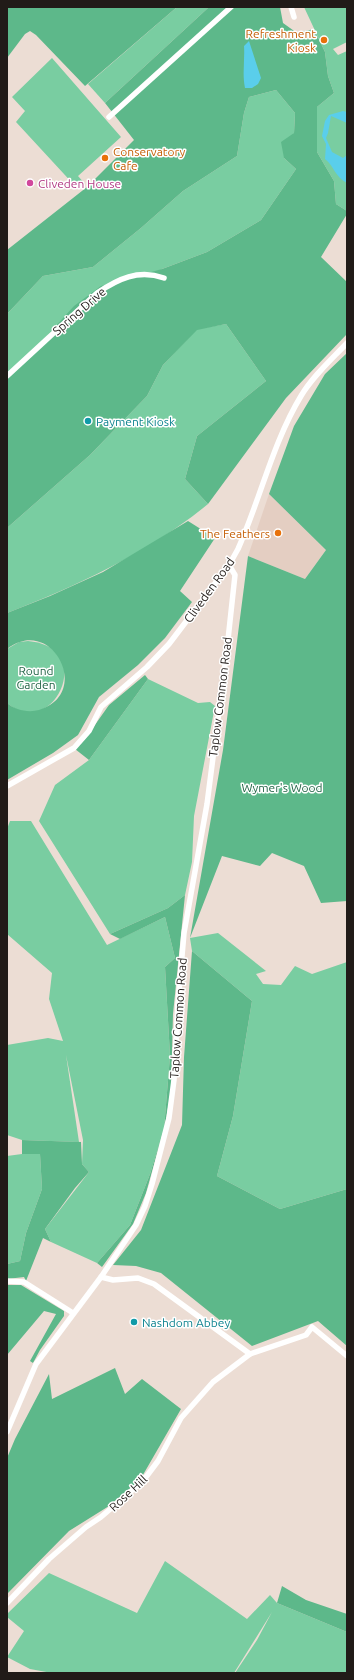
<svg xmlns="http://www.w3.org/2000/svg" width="354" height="1680" viewBox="0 0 354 1680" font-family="Ubuntu,sans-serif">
<rect width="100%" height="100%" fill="#ecddd4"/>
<!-- built -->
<path fill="#e4cec2" d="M269 494 326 550 305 579 248 556Z"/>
<!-- green -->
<g fill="#79cda1">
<path d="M177 7H209L105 103 88 84Z"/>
<path d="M304 7H347V42L333 49 338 55 347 51V211L336 204 334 181 317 152V107L334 93 328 76 325 52Z"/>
<path d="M52 58 121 137 78 176 85 184 76 187 16 122 25 111 12 97Z"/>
<path d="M276 90 295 113 294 133 284 158 296 169 261 220 207 252 162 269 33 351 7 373V314L43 276 93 267 141 228 183 191 237 156 244 113 249 97Z"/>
<path d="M226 324 266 381 197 436 185 479 208 504C150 552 77 586 7 613V528L90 455 147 396 163 365 197 329Z"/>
<path d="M28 641C98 647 53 742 7 703V649L19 642Z"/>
<path d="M148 679 198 703 210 702 215 706 194 816 192 862 185 895 168 908 110 934 39 821 55 785 89 760Z"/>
<path d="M10 821H31L107 945 165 917 175 958 165 967 170 1056 164 1129 150 1174 130 1225 97 1263 51 1242 45 1229 89 1172 82 1164 83 1140 66 1055 79 1142 22 1140 7 1135V1045L48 1038 63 1041 49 999 52 973 7 934V829Z"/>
<path d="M218 933 266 971 256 974 263 984 281 985 295 966 312 974 347 962V1189L280 1209 217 1176 233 1116 252 1001 192 951 190 938Z"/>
<path d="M22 1154H40L42 1189 26 1233 20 1261 7 1264V1156Z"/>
<path d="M165 1561 247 1619 270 1595 277 1603 347 1632V1673H235L257 1640 272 1612 234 1673H52L30 1669 7 1657 24 1631 7 1617V1614L49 1573 137 1613Z"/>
</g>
<!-- forest -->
<g fill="#5db88a">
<path d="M7 7H177L85 86 36 35 30 31 25 34 7 58Z"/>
<path d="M209 7H280L283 23 297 33 314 29 325 52 328 76 334 93 317 107V152L334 181 336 204 347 211V214L321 257 347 282V334L286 398 208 504 185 479 197 436 266 381 226 324 197 330 163 365 147 396 90 455 7 528V373L33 351 74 306 101 286 162 269 207 252 261 220 296 169 284 158 281 142 294 133 295 113 276 90 249 97 244 113 237 156 183 191 141 228 93 267 43 276 7 314V250L87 187 134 140 105 103Z"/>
<path d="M347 353V901L321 903 304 866 272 853 260 866 222 856 190 938 223 750 248 556 305 579 326 550 269 494 294 426 325 374Z"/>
<path d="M188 521 215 538 180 591 192 602 165 638 138 665 99 697 78 735 53 753 7 780V703C15 710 28 713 39 710 93 694 52 614 7 649V613L50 596 103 572Z"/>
<path d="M145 675 148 679 89 760 75 749 85 739 109 705Z"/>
<path d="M185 895 173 1014 171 1090 165 1125 146 1193 133 1224 102 1267 97 1263 130 1225 150 1174 164 1129 170 1056 165 967 175 958 165 917 120 939 110 934 168 908Z"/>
<path d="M192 951 252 1001 233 1116 217 1176 280 1209 347 1189V1346L318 1321 252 1346 161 1273 136 1266 113 1265 141 1230 182 1125 184 1057Z"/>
<path d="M22 1140 81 1142 82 1164 89 1172 75 1188 45 1229 51 1242 43 1238 26 1281 24 1277 7 1279V1264L20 1261 26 1233 42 1189 40 1154H22Z"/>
<path d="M7 1285H21L64 1311V1316L40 1350 33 1363 30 1361 56 1314 44 1311 7 1355Z"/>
<path d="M115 1368 125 1394 142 1379 181 1409 140 1480 109 1506 69 1531 7 1594V1458L15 1439 49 1374 52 1399Z"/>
<path d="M282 1586 306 1600 347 1614V1632L277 1603Z"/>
</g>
<!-- water -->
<g fill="#5aceeb">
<path d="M249 41 261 78 258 84 252 88H245C242 74 245 60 244 46Z"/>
<path d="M343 111 347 112V123L331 116 328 133 326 138 332 152 343 158 347 155V183C335 177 334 166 325 159L326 144 322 136 325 121 329 115Z"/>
</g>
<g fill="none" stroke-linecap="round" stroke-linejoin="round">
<!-- minor -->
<g stroke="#fff" stroke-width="5.5">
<path d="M291 7 294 17"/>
<path d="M109 117 231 7"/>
<path d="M7 376 97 293C118 279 138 269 164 278"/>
<path d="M7 786 74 748 89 731 101 707 147 667 169 644 229 565 238 549C260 500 273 442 301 396 313 376 331 360 347 343"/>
<path d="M101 1277 113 1280 138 1278 154 1284 250 1354 306 1335 312 1327 347 1356"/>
<path d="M7 1281 24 1282 73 1313"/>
<path d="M7 1432 36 1364 101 1277 136 1225 145 1206 152 1184 169 1118 174 1080 178 1002 184 933 207 804 227 649 235 575 229 565"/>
<path d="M7 1603 49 1559 86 1527 101 1517 143 1481 158 1461 181 1418 213 1382 250 1354"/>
</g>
</g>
<!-- markers -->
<g fill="#e8710a" stroke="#fff" stroke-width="1.5">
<circle cx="324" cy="40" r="4"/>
<circle cx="105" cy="158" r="4"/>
<circle cx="278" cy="533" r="4"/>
</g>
<circle fill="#d1479c" stroke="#fff" stroke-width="1.5" cx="30" cy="183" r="4"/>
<g fill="#0f9aa8" stroke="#fff" stroke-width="1.5">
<circle cx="88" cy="421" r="4"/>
<circle cx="134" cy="1322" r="4"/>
</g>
<g text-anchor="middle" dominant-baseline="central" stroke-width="3" stroke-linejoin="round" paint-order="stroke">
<!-- food labels -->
<g font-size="12" fill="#c56008" stroke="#fff" text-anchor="end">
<text x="316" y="33">Refreshment<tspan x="316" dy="14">Kiosk</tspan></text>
<text x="113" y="151" text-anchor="start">Conservatory<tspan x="113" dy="14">Cafe</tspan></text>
<text x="270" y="533">The Feathers</text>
</g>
<!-- hotel labels -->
<g font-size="12" fill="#b23c85" stroke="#fff" text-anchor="start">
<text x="38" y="183">Cliveden House</text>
</g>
<!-- street labels -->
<g font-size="12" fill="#211b18" stroke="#fff">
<text transform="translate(79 311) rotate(-41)">Spring Drive</text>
<text transform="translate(209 590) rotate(-54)">Cliveden Road</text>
<text transform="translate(220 697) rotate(-83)">Taplow Common Road</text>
<text transform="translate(178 1018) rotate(-86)">Taplow Common Road</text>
<text transform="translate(128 1493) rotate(-43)">Rose Hill</text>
</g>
<!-- culture labels -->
<g font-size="12" fill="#0d838f" stroke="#fff" text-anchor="start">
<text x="96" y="421">Payment Kiosk</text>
<text x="142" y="1322">Nashdom Abbey</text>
</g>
<!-- park labels -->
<g font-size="12" fill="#226546" stroke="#fff">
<text x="36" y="670">Round<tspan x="36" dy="14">Garden</tspan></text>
<text x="282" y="787">Wymer's Wood</text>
</g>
</g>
<!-- border -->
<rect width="354" height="1680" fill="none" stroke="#211b18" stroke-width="16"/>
</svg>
